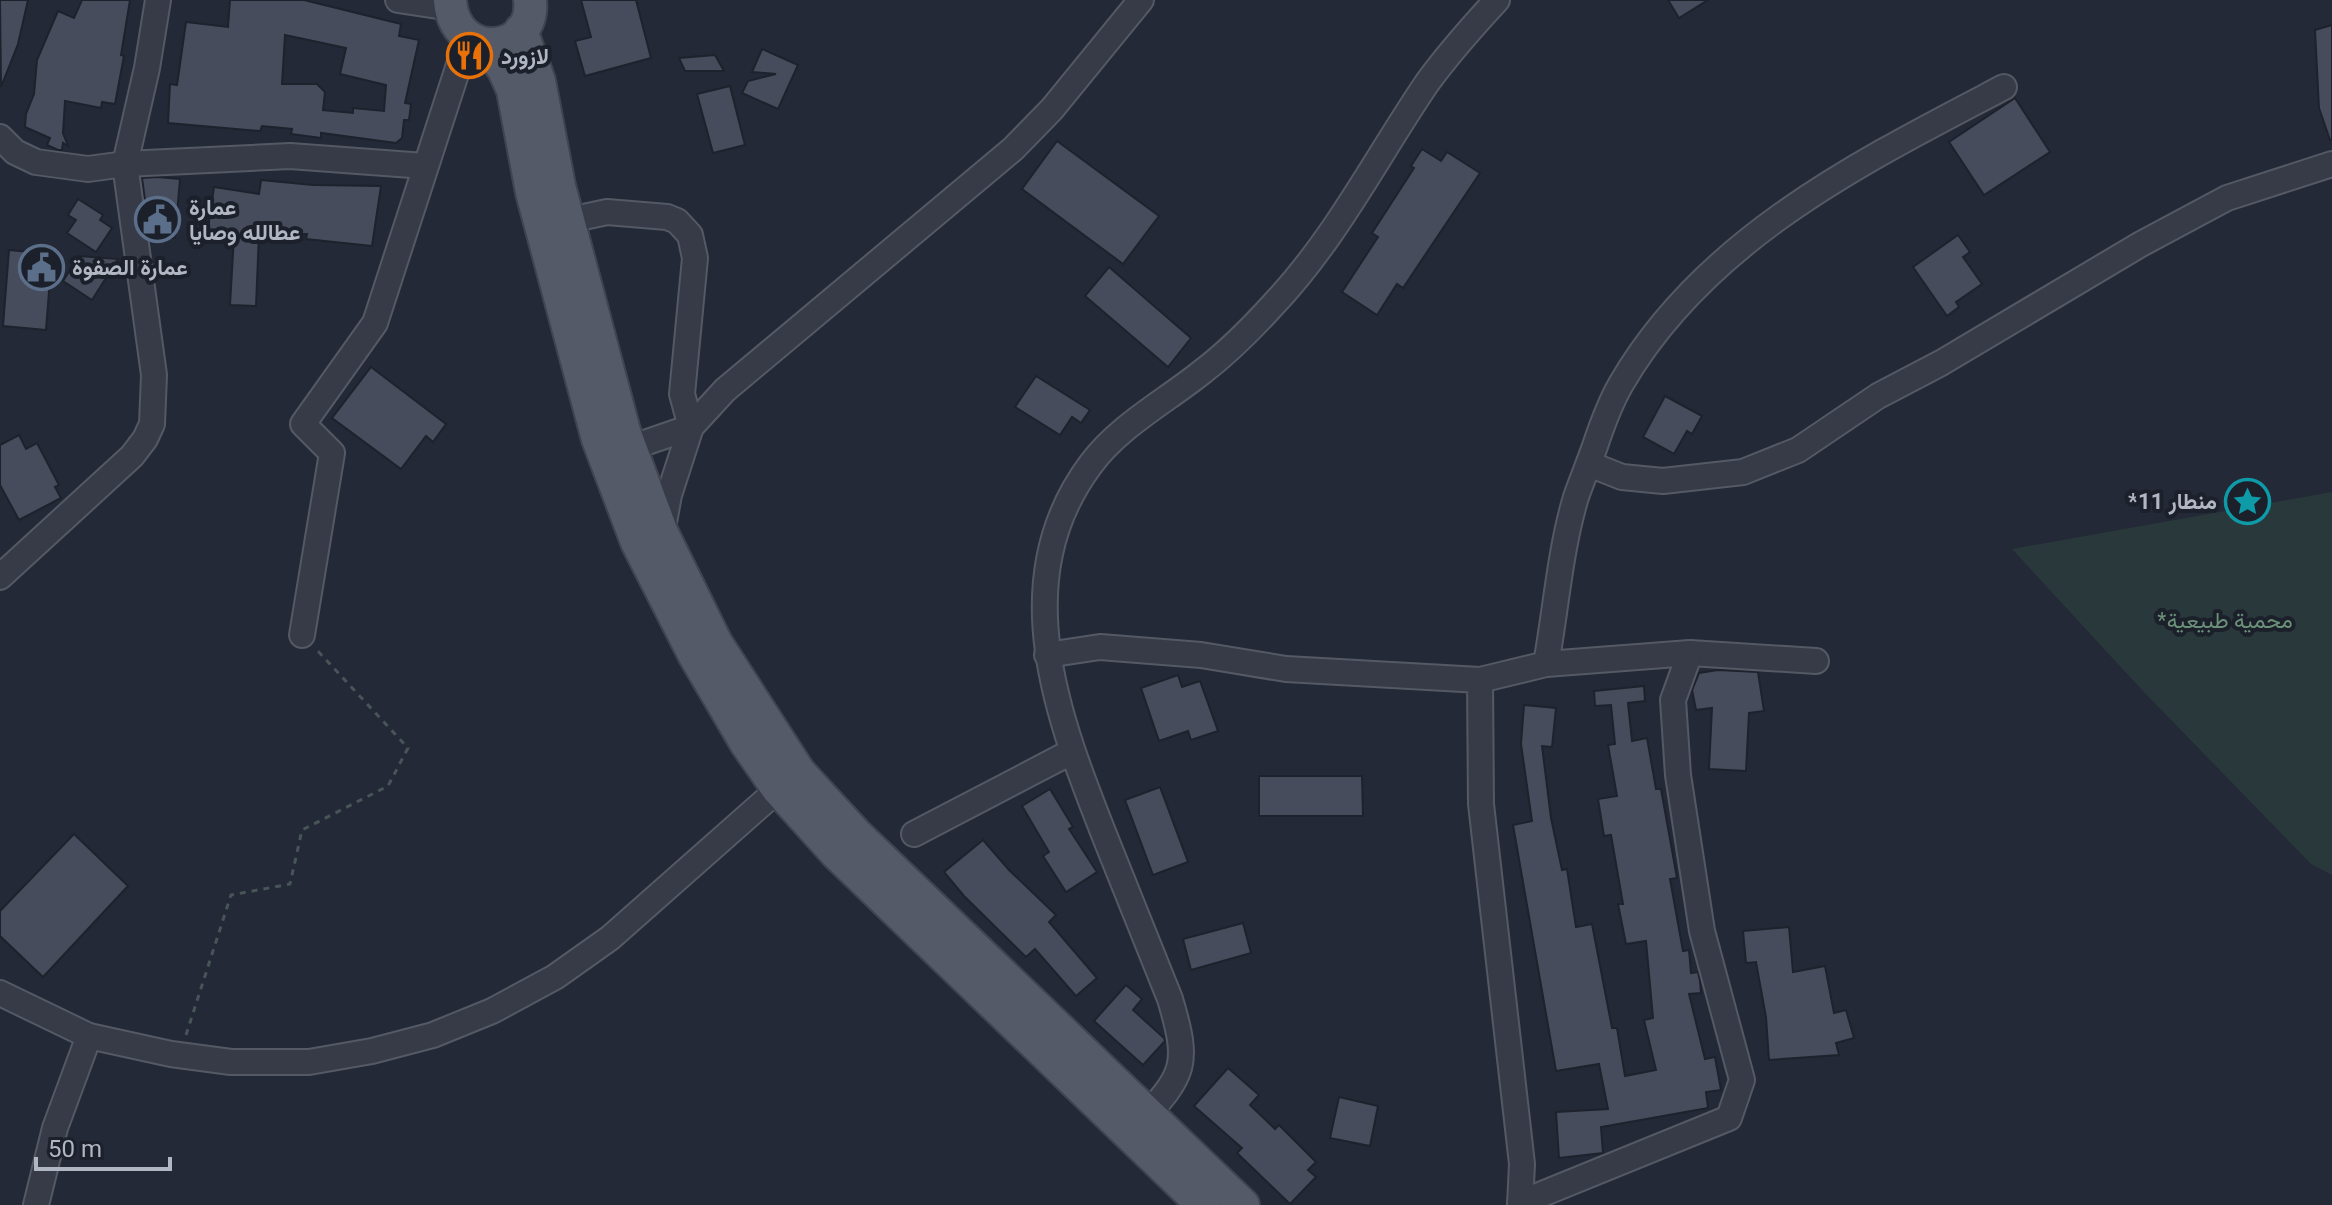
<svg xmlns="http://www.w3.org/2000/svg" width="2332" height="1205" viewBox="0 0 2332 1205" font-family="Roboto,Vazirmatn,sans-serif">
<rect width="100%" height="100%" fill="#232936"/>
<!-- green -->
<path fill="#29393b" d="M2332 492V875L2311 864 2142 690 2012 549Z"/>
<!-- building -->
<g fill="#474c5c" stroke="#1e222d" stroke-width="2" fill-rule="evenodd">
<path d="M0 0H28L18 44 1 87Z"/>
<path d="M82 0H130L121 55 124 56 115 104 102 102 101 108 65 101 63 133 68 146 63 143 62 150H58L47 145 50 138 25 127 26 114 34 94 37 60 58 11 74 18Z"/>
<path d="M230 0H304L401 24 399 36 419 40 405 103 411 104 409 120H404L402 138 396 143 321 133V138L291 134 292 129 262 126 260 131 168 123 170 84 177 85 186 22 228 27ZM285 35 346 48 340 74 386 85 384 111 353 108V113L323 110 325 92 317 84H282Z"/>
<path d="M581 0H636L651 58 585 76 575 41 591 37Z"/>
<path d="M1668 0H1708L1679 18Z"/>
<path d="M2332 25V140H2330L2319 108 2315 30Z"/>
<path d="M762 49 798 65 778 109 742 93 748 81 776 74 752 72Z"/>
<path d="M715 55 724 71H685L679 58Z"/>
<path d="M730 86 745 145 713 153 697 94Z"/>
<path d="M2015 98 2050 152 1984 195 1949 142Z"/>
<path d="M1057 141 1159 216 1123 264 1022 189Z"/>
<path d="M1422 149 1441 161 1447 152 1480 173 1403 288 1397 284 1377 315 1342 292 1378 237 1372 233 1414 168 1411 166Z"/>
<path d="M157 177 180 179 175 238 150 237 142 178Z"/>
<path d="M261 180 313 185 381 186 372 246 306 239 307 234H259L256 306 230 305 234 236 207 235 214 187 259 194Z"/>
<path d="M78 199 103 215 100 220 112 228 96 252 67 233 76 220 68 215Z"/>
<path d="M1958 235 1970 252 1963 257 1982 284 1956 302 1959 307 1947 316 1913 267Z"/>
<path d="M9 250 52 254 46 330 3 326Z"/>
<path d="M79 256 118 259 92 300 63 281Z"/>
<path d="M1109 267 1191 338 1168 367 1085 296Z"/>
<path d="M371 367 446 424 433 442 426 436 401 469 332 418Z"/>
<path d="M1036 376 1090 410 1081 423 1072 417 1060 435 1015 407Z"/>
<path d="M1665 396 1702 416 1692 434 1687 431 1674 454 1643 437Z"/>
<path d="M19 435 26 449 37 443 59 485 55 487 61 498 19 520 0 485V445Z"/>
<path d="M1718 670 1758 672 1764 711 1749 713 1746 771 1709 769 1712 708 1696 710 1692 690 1699 673Z"/>
<path d="M1178 675 1182 687 1200 681 1218 731 1191 740 1188 731 1159 741 1141 688Z"/>
<path d="M1644 686 1645 701 1628 703 1632 741 1647 738 1656 789H1661L1677 878 1670 879 1683 951 1689 950 1691 973 1698 972 1700 981 1701 993 1689 994 1705 1059 1715 1057 1721 1090 1706 1092 1708 1108 1601 1127 1603 1153 1559 1158 1556 1112 1608 1109 1599 1064 1556 1071 1513 825 1532 821 1521 744 1524 705 1556 708 1552 747 1542 746 1551 818 1562 870 1567 869 1576 927 1592 924 1612 1028H1617L1625 1076 1656 1070 1644 1020 1653 1018 1646 941 1626 944 1618 904H1623L1611 835 1604 836 1598 799 1617 796 1608 745 1615 744 1611 705 1595 706 1594 691Z"/>
<path d="M1259 776H1362L1363 816H1259Z"/>
<path d="M1160 787 1188 862 1153 875 1125 800Z"/>
<path d="M1050 789 1073 827 1069 829 1097 872 1066 892 1043 856 1049 852 1022 806Z"/>
<path d="M74 834 128 886 43 977 0 936V911Z"/>
<path d="M983 840 1009 870 1056 915 1049 922 1097 978 1076 996 1035 949 1026 957 964 896 944 872Z"/>
<path d="M1243 923 1251 953 1191 970 1183 939Z"/>
<path d="M1789 927 1793 972 1825 966 1834 1013 1846 1010 1854 1038 1836 1043 1839 1055 1769 1060 1766 1017 1756 962 1746 963 1743 931Z"/>
<path d="M1126 985 1142 999 1133 1010 1164 1038 1165 1041 1143 1065 1094 1021Z"/>
<path d="M1228 1068 1259 1095 1250 1105 1275 1129 1279 1125 1316 1162 1308 1170 1316 1177 1290 1204 1237 1153 1242 1148 1194 1106Z"/>
<path d="M1339 1097 1378 1106 1370 1146 1330 1138Z"/>
</g>
<g fill="none" stroke-linecap="round" stroke-linejoin="round">
<defs>
<g id="minor">
<path d="M398 0 451 8"/>
<path d="M0 137 15 152 36 162 88 169 125 164 290 156 425 166"/>
<path d="M551 224 607 212 667 217 677 221 690 235 695 258 682 394 691 427"/>
<path d="M630 448 691 427"/>
<path d="M1589 464 1622 477 1663 481 1743 472 1798 450 1878 396 1941 363 2141 244 2227 198 2332 164"/>
<path d="M662 533 669 495 691 427 725 390 1013 149 1052 109 1141 0"/>
<path d="M0 577 132 456 145 439 152 424 154 375 125 164 147 68 158 0"/>
<path d="M302 635 332 453 303 424 375 323 468 37"/>
<path d="M1047 655 1100 647 1201 655 1286 669 1480 680 1481 804 1522 1164 1520 1205"/>
<path d="M1546 664C1556 609 1560 550 1576 497 1582 480 1589 463 1595 446 1602 425 1610 403 1621 384 1705 239 1861 162 2004 87"/>
<path d="M1480 680 1546 664 1690 653 1816 661"/>
<path d="M914 834 1071 752"/>
<path d="M0 993 89 1036 171 1054 231 1062H309L372 1051 433 1035 492 1011 555 977 610 938 791 778"/>
<path d="M1137 1127C1183 1074 1191 1069 1170 999 1149 946 1128 894 1107 842 1059 721 1003 581 1091 464 1119 426 1166 401 1202 372 1227 353 1251 329 1272 306 1335 240 1376 158 1427 83 1448 54 1472 27 1497 0"/>
<path d="M1520 1203 1729 1118 1742 1080 1702 931 1678 775 1673 700 1690 653"/>
<path d="M36 1205 55 1128 89 1036"/>
</g>
<g id="major">
<path d="M450 0C454 62 536 55 530 0"/>
<path d="M521 30 539 81 559 186 624 431 662 533 716 643 799 772 856 834 1243 1205"/>
<path d="M486 44 504 70 513 90 532 192 598 439 637 542 695 656 746 743 778 789 836 853 1203 1205"/>
</g>
</defs>
<!-- minor casing -->
<use href="#minor" stroke="#545964" stroke-width="28"/>
<!-- major casing -->
<use href="#major" stroke="#404450" stroke-width="36"/>
<!-- path -->
<path stroke="#475458" stroke-width="3" stroke-dasharray="6 6" stroke-linecap="butt" d="M186 1035 231 895 290 884 302 830 388 786 408 748 316 649"/>
<!-- minor -->
<use href="#minor" stroke="#363b47" stroke-width="24"/>
<!-- major -->
<use href="#major" stroke="#545a67" stroke-width="32"/>
</g>
<!-- icons -->
<defs>
<symbol id="restaurant-ring" viewBox="-11 -11 22 22"><circle r="9.5" fill="#1c202b" stroke="#e8710a" stroke-width="1.5"/><path d="M-5-6h1v4h1v-4h1v4h1v-4h1v5L-1.5 .5V6h-2V.5L-5-1ZM5-6V6H3V1.5H1.5Q1.5-4 5-6Z" fill="#e8710a"/></symbol>
<symbol id="civic-ring" viewBox="-11 -11 22 22"><circle r="9.5" fill="#1c202b" stroke="#5c6f8a" stroke-width="1.5"/><path d="M-.6-6.5H3V-4.5H.6V-3L4-1V1h2V6H-6V1h2V-1L-.6-3ZM-1.2 2.5V6h2.4V2.5Z" fill="#5c6f8a"/></symbol>
<symbol id="sight-ring" viewBox="-11 -11 22 22"><circle r="9.5" fill="#1c202b" stroke="#0f9aa8" stroke-width="1.5"/><path d="M0-6L1.8-2.2L6-1.7L2.9 1.2L3.7 5.4L0 3.3L-3.7 5.4L-2.9 1.2L-6-1.7L-1.8-2.2Z" fill="#0f9aa8"/></symbol>
</defs>
<g fill-rule="evenodd">
<use href="#restaurant-ring" x="444" y="30" width="51" height="51"/>
<use href="#civic-ring" x="132" y="194" width="51" height="51"/>
<use href="#civic-ring" x="16" y="242" width="51" height="51"/>
<use href="#sight-ring" x="2222" y="476" width="51" height="51"/>
</g>
<g text-anchor="middle" dominant-baseline="central" stroke-width="8" stroke-linejoin="round" paint-order="stroke">
<!-- poi labels -->
<g font-size="22" font-weight="bold" fill="#b1b6c3" stroke="#1c202b" text-anchor="start">
<text x="501" y="56">لازورد</text>
<text x="189" y="207">عمارة<tspan x="189" dy="25">عطالله وصايا</tspan></text>
<text x="72" y="267">عمارة الصفوة</text>
<text x="2217" y="501" text-anchor="end">*منطار 11</text>
</g>
<!-- park labels -->
<g font-size="22" fill="#6b9179" stroke="#1c202b">
<text x="2225" y="620">*محمية طبيعية</text>
</g>
</g>
<!-- scale -->
<path d="M36 1157v12h134v-12" fill="none" stroke="#b1b6c3" stroke-width="4"/>
<text x="48" y="1157" font-size="24" fill="#b1b6c3" stroke="#1c202b" stroke-width="6" paint-order="stroke">50 m</text>
</svg>
